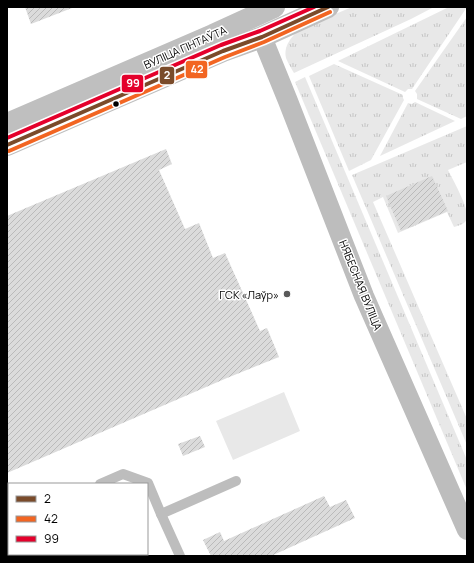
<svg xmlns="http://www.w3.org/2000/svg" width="474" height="563" viewBox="0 0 474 563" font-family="Manrope,sans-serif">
<defs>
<pattern id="grass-tufts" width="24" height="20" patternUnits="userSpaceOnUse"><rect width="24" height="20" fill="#e8e8e8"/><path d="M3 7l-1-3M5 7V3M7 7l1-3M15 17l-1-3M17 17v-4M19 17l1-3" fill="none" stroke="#c5c5c5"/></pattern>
<pattern id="building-hatch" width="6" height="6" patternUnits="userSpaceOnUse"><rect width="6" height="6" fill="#dbdbdb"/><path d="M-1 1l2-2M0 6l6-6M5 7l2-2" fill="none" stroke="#bababa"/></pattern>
</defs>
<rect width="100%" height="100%" fill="#fff"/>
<!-- grass -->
<g fill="url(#grass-tufts)">
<path d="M352 7H434L411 19 294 73C291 68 288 63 286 58 283 46 292 36 300 29Z"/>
<path d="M449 7H467L412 89H408L405 92 338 61Z"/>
<path d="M467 17V116L461 119 417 99V94L415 91Z"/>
<path d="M334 64 403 95V98L404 100 371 160 349 171 309 76Z"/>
<path d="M305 77 467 460V490L295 82Z"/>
<path d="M415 102 455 121 380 156 408 103 412 104Z"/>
<path d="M467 126V162L448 170C453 180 470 210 467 219 465 224 458 226 454 227L447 212 398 233 383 197 373 202 467 419V445L352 175Z"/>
</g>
<!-- pitch -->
<path fill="#e8e8e8" d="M284 392 300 431 233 460 216 421Z"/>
<!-- building -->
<g fill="url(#building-hatch)">
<path d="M25 7H71L72 8 31 24Z"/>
<path d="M166 149 172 164 159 170 185 229 199 223 213 258 225 253 260 331 267 328 279 357 227 378 7 473V216Z"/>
<path d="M432 176 448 211 401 231 386 196Z"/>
<path d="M200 436 205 447 183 456 178 444Z"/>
<path d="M324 496 330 507 346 500 355 518 271 556H211L203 540 220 532 224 541Z"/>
</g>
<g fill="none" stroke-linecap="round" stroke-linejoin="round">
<!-- lane -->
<g stroke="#bdbdbd" stroke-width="10">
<path d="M100 484 123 474 148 483 161 514"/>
<path d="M7 524 9 523"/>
<path d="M7 540 9 544"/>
<path d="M14 554 15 556"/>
<path d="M104 554 105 556"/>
<path d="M180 556 161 514 236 481"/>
</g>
<!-- street -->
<path stroke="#bdbdbd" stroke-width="20" d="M262 37 288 101 364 296 467 530"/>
<!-- secondary -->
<g stroke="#bfbfbf" stroke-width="22">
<path d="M7 124 213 35 274 7"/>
<path d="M7 145 223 51 262 37 328 7"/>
</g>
<defs>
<path id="bus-1" d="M7 145 223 51 262 37 328 7"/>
<path id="bus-2" d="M9 151 225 57 264 42 330 12"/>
<path id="bus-3" d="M7 138 221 45 260 31 314 7"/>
</defs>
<!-- bus-1 casing -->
<use href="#bus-1" stroke="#fff" stroke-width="7"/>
<!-- bus-2 casing -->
<use href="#bus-2" stroke="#fff" stroke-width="7"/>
<!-- bus-3 casing -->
<use href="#bus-3" stroke="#fff" stroke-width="7"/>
<!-- bus-1 -->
<use href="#bus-1" stroke="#7a4b2a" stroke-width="4"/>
<!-- bus-2 -->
<use href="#bus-2" stroke="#f26522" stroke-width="4"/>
<!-- bus-3 -->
<use href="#bus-3" stroke="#e4002b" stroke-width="4"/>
</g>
<!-- markers -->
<circle fill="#000" stroke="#fff" stroke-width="1.5" cx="116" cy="104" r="3.5"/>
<circle fill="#595959" stroke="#fff" stroke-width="1.5" cx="287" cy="294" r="4"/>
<g text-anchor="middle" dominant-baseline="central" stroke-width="3" stroke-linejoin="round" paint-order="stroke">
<!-- street labels -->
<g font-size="11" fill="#000" stroke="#fff">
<text transform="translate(185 47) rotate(-24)">ВУЛІЦА ГІНТАЎТА</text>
<text transform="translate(361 285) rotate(68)">НЯБЕСНАЯ ВУЛІЦА</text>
</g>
<!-- poi labels -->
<g font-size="11" fill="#000" stroke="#fff" text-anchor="end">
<text x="279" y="294">ГСК «Лаўр»</text>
</g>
</g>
<g stroke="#fff" stroke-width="1.5">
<rect x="185" y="60" width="23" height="19" rx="4" fill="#f26522"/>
<rect x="159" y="66" width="16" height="19" rx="4" fill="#7a4b2a"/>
<rect x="121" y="74" width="23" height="19" rx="4" fill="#e4002b"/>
</g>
<g font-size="11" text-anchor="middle" font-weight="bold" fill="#fff">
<text x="197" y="73">42</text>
<text x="167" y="79">2</text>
<text x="133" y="87">99</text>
</g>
<!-- border -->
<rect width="474" height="563" fill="none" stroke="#000000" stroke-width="16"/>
<!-- legend -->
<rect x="8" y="483" width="140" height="72" fill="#ffffff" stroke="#999999"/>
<rect x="16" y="496" width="20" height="6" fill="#7a4b2a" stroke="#999999"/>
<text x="44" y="503" font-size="12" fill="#000000">2</text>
<rect x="16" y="516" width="20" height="6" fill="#f26522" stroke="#999999"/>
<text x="44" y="523" font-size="12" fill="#000000">42</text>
<rect x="16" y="536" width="20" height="6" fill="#e4002b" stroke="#999999"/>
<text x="44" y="543" font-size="12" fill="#000000">99</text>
</svg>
